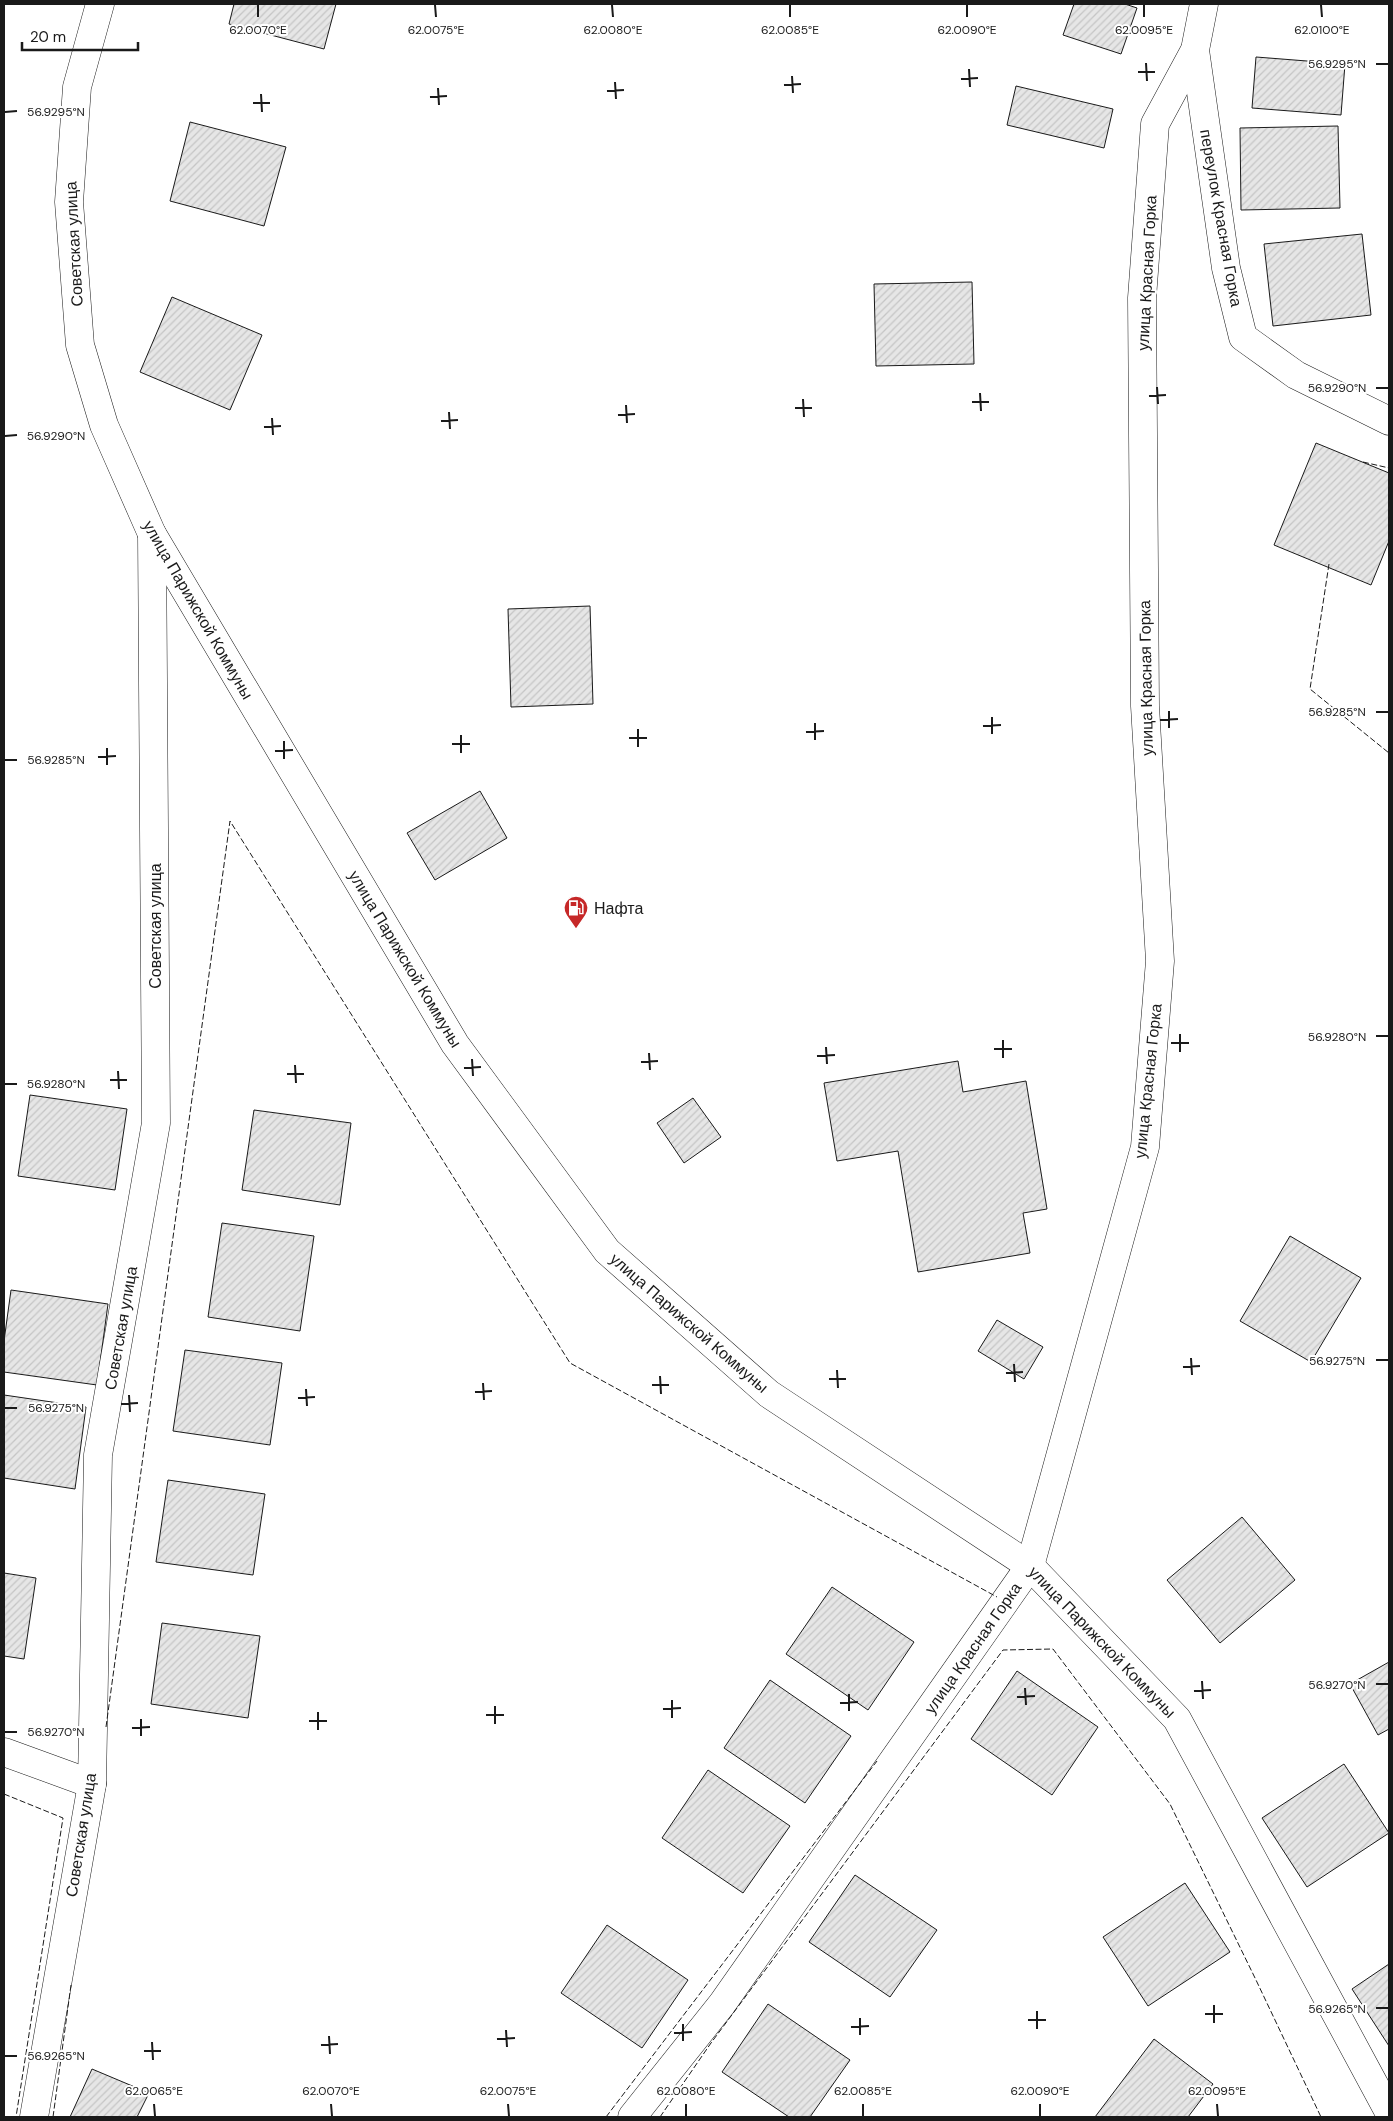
<svg xmlns="http://www.w3.org/2000/svg" width="1393" height="2121" viewBox="0 0 1393 2121" font-family="'DM Sans',sans-serif">
<defs>
<pattern id="building-hatch" width="6" height="6" patternUnits="userSpaceOnUse" patternTransform="scale(1.25)"><rect width="6" height="6" fill="#e6e6e6"/><path d="M-1 1l2-2M0 6l6-6M5 7l2-2" fill="none" stroke="#c5c5c5"/></pattern>
</defs>
<rect width="100%" height="100%" fill="#fff"/>
<!-- building -->
<g fill="url(#building-hatch)" stroke="#1a1a1a">
<path d="M234 4H336L324 49 229 24Z"/>
<path d="M1074 4H1125L1137 8 1121 54 1063 35Z"/>
<path d="M1256 57 1345 64 1341 115 1252 108Z"/>
<path d="M1016 86 1113 109 1104 148 1007 125Z"/>
<path d="M190 122 286 147 264 226 170 201Z"/>
<path d="M1338 126 1340 208 1241 210 1240 128Z"/>
<path d="M1362 234 1371 315 1273 326 1264 244Z"/>
<path d="M972 282 974 364 876 366 874 284Z"/>
<path d="M172 297 262 335 230 410 140 372Z"/>
<path d="M1316 443 1389 473V541L1371 585 1274 545Z"/>
<path d="M590 606 593 704 511 707 508 609Z"/>
<path d="M480 791 507 838 435 880 407 833Z"/>
<path d="M958 1061 963 1092 1026 1081 1047 1209 1023 1213 1030 1253 918 1272 898 1151 837 1161 824 1083Z"/>
<path d="M30 1095 127 1109 115 1190 18 1176Z"/>
<path d="M693 1098 721 1137 684 1163 657 1123Z"/>
<path d="M254 1110 351 1123 340 1205 242 1190Z"/>
<path d="M222 1223 314 1236 300 1331 208 1317Z"/>
<path d="M1290 1236 1361 1278 1311 1362 1240 1321Z"/>
<path d="M11 1290 108 1304 97 1385 4 1372V1341Z"/>
<path d="M997 1320 1043 1347 1024 1379 978 1351Z"/>
<path d="M185 1350 282 1363 270 1445 173 1431Z"/>
<path d="M4 1395 86 1407 75 1489 4 1478Z"/>
<path d="M168 1480 265 1494 253 1575 156 1562Z"/>
<path d="M1242 1517 1295 1580 1220 1643 1167 1580Z"/>
<path d="M4 1573 36 1578 24 1659 4 1656Z"/>
<path d="M832 1587 914 1642 868 1710 786 1654Z"/>
<path d="M162 1623 260 1636 248 1718 151 1704Z"/>
<path d="M1389 1662V1729L1378 1735 1350 1684Z"/>
<path d="M1017 1671 1098 1727 1052 1795 971 1739Z"/>
<path d="M770 1680 851 1736 805 1803 724 1748Z"/>
<path d="M1344 1764 1389 1833 1307 1887 1262 1818Z"/>
<path d="M708 1770 790 1826 743 1893 662 1838Z"/>
<path d="M855 1875 937 1930 890 1997 809 1942Z"/>
<path d="M1185 1883 1230 1952 1148 2006 1103 1937Z"/>
<path d="M607 1925 688 1980 642 2048 561 1993Z"/>
<path d="M1389 1964V2046L1352 1989Z"/>
<path d="M768 2004 850 2060 810 2117H789L722 2072Z"/>
<path d="M1154 2039 1213 2084 1188 2117H1095Z"/>
<path d="M92 2069 149 2093 137 2117H70Z"/>
</g>
<g fill="none" stroke-linecap="round" stroke-linejoin="round">
<defs>
<g id="street">
<path d="M1195 50 1226 268 1243 337 1296 375 1389 421"/>
<path d="M4 1752 92 1784"/>
<path d="M34 2117 92 1784 98 1455 156 1123 152 534"/>
<path d="M632 2117 722 2004 1030 1566 1145 1147 1160 961 1145 706 1142 298 1155 124 1195 50 1204 4"/>
</g>
<path id="secondary" d="M100 4 77 87 69 202 80 345 104 425 152 534 455 1044 607 1251 769 1394 1030 1566 1177 1719 1389 2112"/>
</defs>
<!-- street casing -->
<use href="#street" stroke="#1a1a1a" stroke-width="29"/>
<!-- secondary casing -->
<use href="#secondary" stroke="#1a1a1a" stroke-width="29"/>
<!-- street -->
<use href="#street" stroke="#fff" stroke-width="28"/>
<!-- secondary -->
<use href="#secondary" stroke="#fff" stroke-width="28"/>
<!-- fence -->
<g stroke="#1a1a1a" stroke-width="1" stroke-dasharray="6 2.5" stroke-linecap="butt">
<path d="M1363 462 1389 468"/>
<path d="M1329 564 1310 689 1389 753"/>
<path d="M106 1727 230 821 570 1363 997 1597"/>
<path d="M4 1794 63 1818 16 2117"/>
<path d="M53 2117 71 1985"/>
<path d="M606 2117 877 1761"/>
<path d="M660 2117 711 2043 1003 1650 1053 1649 1170 1804 1256 1980 1321 2117"/>
</g>
</g>
<!-- ticks -->
<path fill="none" stroke="#1a1a1a" stroke-width="2" d="M258 5V17M435 5 436 17M612 5 613 17M790 5V17M967 5V17M1144 5V17M1321 5 1322 17M1146 63 1147 81M1376 64H1388M969 69 970 87M1138 72H1155M792 76 793 93M961 79 978 78M615 82 616 99M784 85 801 84M438 88 439 105M607 91 624 90M261 94 262 112M430 97 447 96M253 103H270M5 112 17 111M1157 387 1158 404M1376 388H1388M980 393 981 411M1149 396 1166 395M803 399 804 417M972 402H989M626 405 627 423M795 408H812M449 412 450 429M618 415 635 414M272 418 273 435M441 421 458 420M264 427 281 426M5 436 17 435M1169 711V728M1376 712H1388M992 717V734M1160 720 1178 719M815 723V740M983 726 1001 725M638 729V747M806 732 824 731M461 735V753M629 738H647M284 741V759M452 744H470M107 748V765M275 751 293 750M98 757 116 756M5 760H17M1180 1034V1052M1376 1036H1388M1003 1040V1058M1171 1043H1189M826 1047 827 1064M994 1049H1012M649 1053 650 1070M817 1056 835 1055M472 1059 473 1076M641 1062 658 1061M295 1065 296 1083M464 1068 481 1067M118 1071 119 1089M287 1074H304M110 1080H127M5 1084H17M1191 1358 1192 1375M1376 1360H1388M1014 1364 1015 1382M1183 1367 1200 1366M837 1370 838 1388M1006 1373 1023 1372M660 1376 661 1394M829 1379H846M483 1383 484 1400M652 1385H669M306 1389 307 1406M475 1392 492 1391M129 1395 130 1412M298 1398 315 1397M121 1404 138 1403M5 1408H17M1202 1681 1203 1699M1376 1684H1388M1025 1688 1026 1705M1194 1691 1211 1690M849 1694V1711M1017 1697 1035 1696M672 1700V1718M840 1703 858 1702M495 1706V1724M663 1709 681 1708M318 1712V1730M486 1715H504M141 1719V1736M309 1721H327M132 1728 150 1727M5 1732H17M1214 2005V2023M1376 2008H1388M1037 2011V2029M1205 2014H1223M860 2018V2035M1028 2020H1046M683 2024V2041M851 2027 869 2026M506 2030 507 2047M674 2033 692 2032M329 2036 330 2054M497 2039 515 2038M152 2042 153 2060M321 2045 338 2044M144 2051H161M5 2056H17M154 2104 155 2116M331 2104 332 2116M508 2104 509 2116M686 2104V2116M863 2104V2116M1040 2104V2116M1217 2104 1218 2116"/>
<!-- icons -->
<defs>
<symbol id="fuel-pin" viewBox="-11 -11 22 30"><path d="M0 17L-7.5 6A9.5 9.5 0 1 1 7.5 6Z" fill="#c62828" stroke="#fff"/><path d="M-5.5-6h7V0h2V4h1.3V-2.5L3-4.5l.8-.8L6-3V5H2.5V1h-1V6h-7ZM-4.2-4.7v3.2H.2V-4.7Z" fill="#fff"/></symbol>
</defs>
<g fill-rule="evenodd">
<use href="#fuel-pin" x="562" y="894" width="28" height="38"/>
</g>
<g text-anchor="middle" dominant-baseline="central" stroke-width="4" stroke-linejoin="round" paint-order="stroke">
<!-- street labels -->
<g font-size="16" fill="#1a1a1a" stroke="#fff">
<text transform="translate(1221 218) rotate(80)">переулок Красная Горка</text>
<text transform="translate(74 244) rotate(-93)">Советская улица</text>
<text transform="translate(1147 273) rotate(-87)">улица Красная Горка</text>
<text transform="translate(198 610) rotate(60)">улица Парижской Коммуны</text>
<text transform="translate(1146 678) rotate(-91)">улица Красная Горка</text>
<text transform="translate(155 926) rotate(-90)">Советская улица</text>
<text transform="translate(405 959) rotate(59)">улица Парижской Коммуны</text>
<text transform="translate(1148 1081) rotate(-84)">улица Красная Горка</text>
<text transform="translate(689 1323) rotate(41)">улица Парижской Коммуны</text>
<text transform="translate(121 1328) rotate(-80)">Советская улица</text>
<text transform="translate(1102 1642) rotate(46)">улица Парижской Коммуны</text>
<text transform="translate(973 1648) rotate(-55)">улица Красная Горка</text>
<text transform="translate(81 1835) rotate(-81)">Советская улица</text>
</g>
<!-- poi labels -->
<g font-size="16" fill="#1a1a1a" stroke="#fff" text-anchor="start">
<text x="594" y="908">Нафта</text>
</g>
</g>
<g font-size="12" text-anchor="middle" fill="#1a1a1a" stroke="#fff" stroke-width="4" stroke-linejoin="round" paint-order="stroke">
<text x="258" y="34">62.0070°E</text>
<text x="436" y="34">62.0075°E</text>
<text x="613" y="34">62.0080°E</text>
<text x="790" y="34">62.0085°E</text>
<text x="967" y="34">62.0090°E</text>
<text x="1144" y="34">62.0095°E</text>
<text x="1322" y="34">62.0100°E</text>
<text x="1337" y="68">56.9295°N</text>
<text x="56" y="116">56.9295°N</text>
<text x="1337" y="392">56.9290°N</text>
<text x="56" y="440">56.9290°N</text>
<text x="1337" y="716">56.9285°N</text>
<text x="56" y="764">56.9285°N</text>
<text x="1337" y="1041">56.9280°N</text>
<text x="56" y="1088">56.9280°N</text>
<text x="1337" y="1365">56.9275°N</text>
<text x="56" y="1412">56.9275°N</text>
<text x="1337" y="1689">56.9270°N</text>
<text x="56" y="1736">56.9270°N</text>
<text x="1337" y="2013">56.9265°N</text>
<text x="56" y="2060">56.9265°N</text>
<text x="154" y="2095">62.0065°E</text>
<text x="331" y="2095">62.0070°E</text>
<text x="508" y="2095">62.0075°E</text>
<text x="686" y="2095">62.0080°E</text>
<text x="863" y="2095">62.0085°E</text>
<text x="1040" y="2095">62.0090°E</text>
<text x="1217" y="2095">62.0095°E</text>
</g>
<!-- border -->
<rect width="1393" height="2121" fill="none" stroke="#1a1a1a" stroke-width="10"/>
<!-- scale -->
<path d="M22 42v8h116v-8" fill="none" stroke="#1a1a1a" stroke-width="2.5"/>
<text x="30" y="42" font-size="15" fill="#1a1a1a" stroke="#ffffff" stroke-width="4" paint-order="stroke">20 m</text>
</svg>
